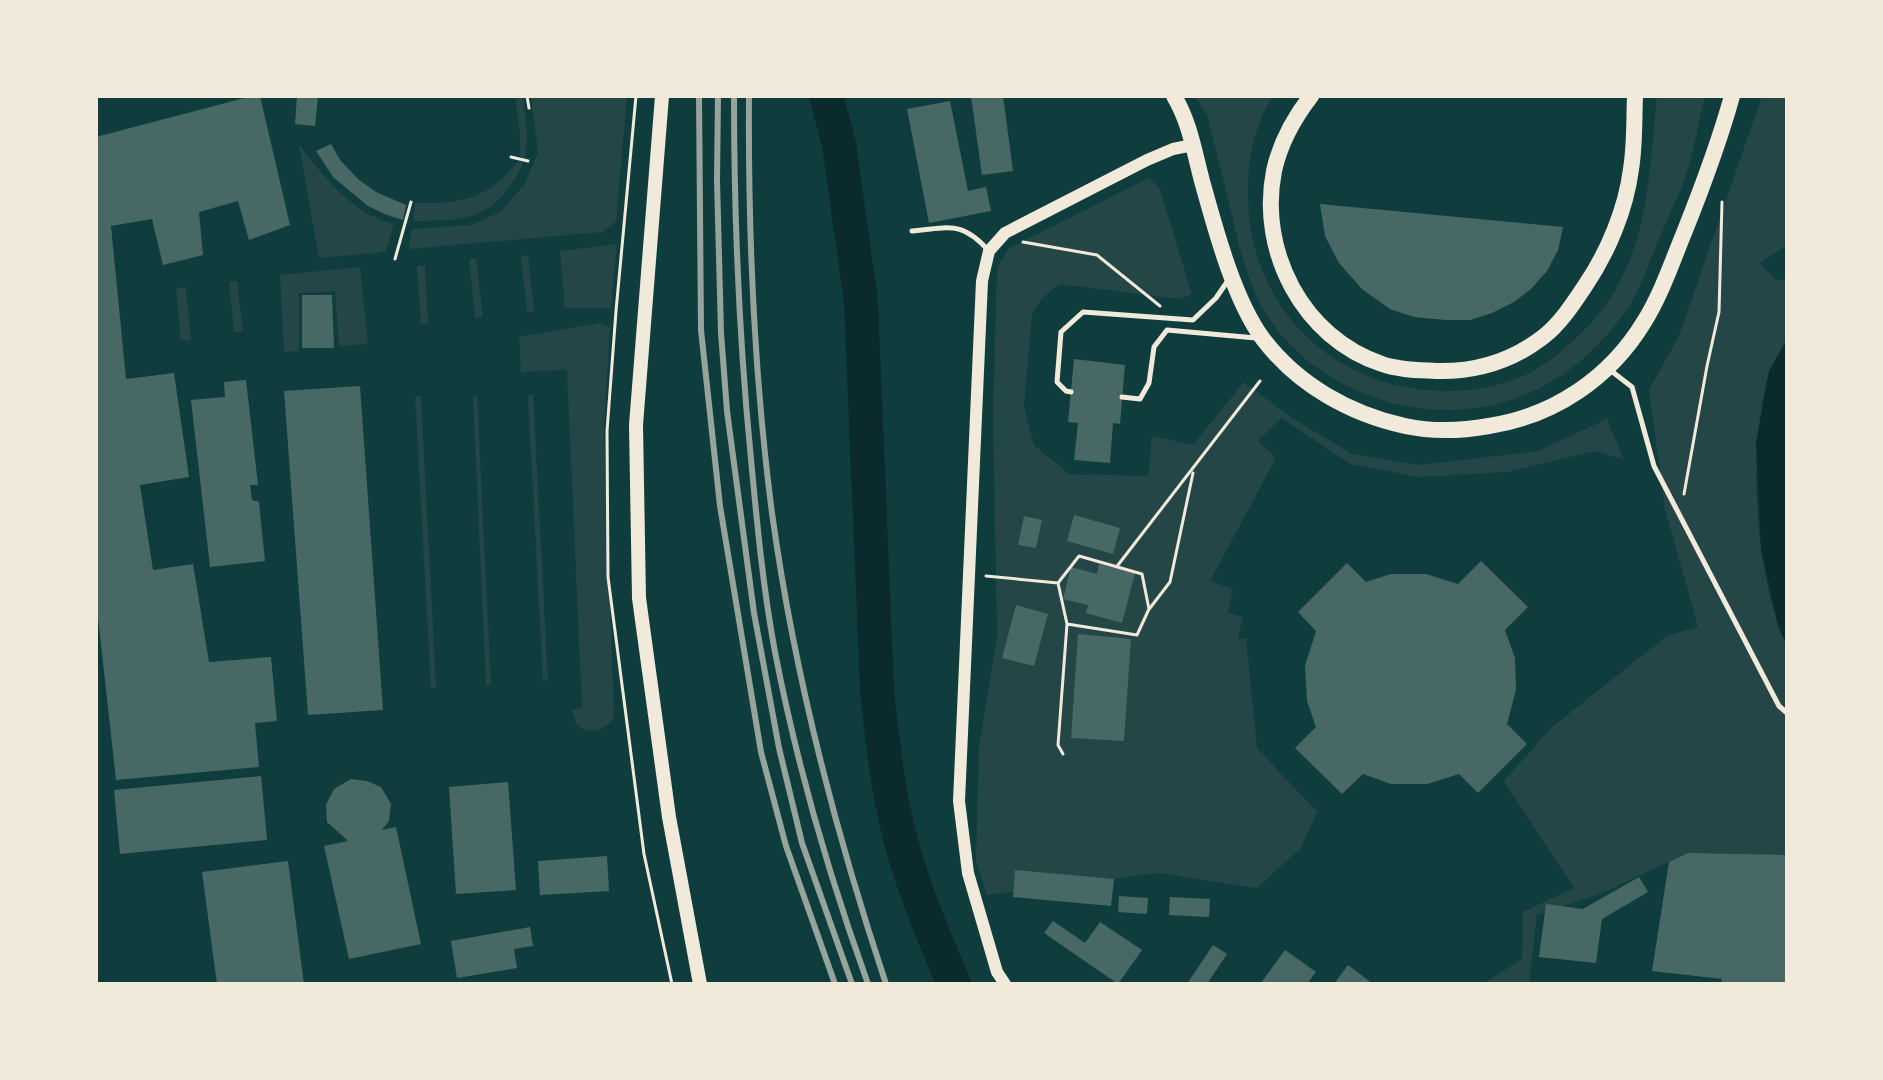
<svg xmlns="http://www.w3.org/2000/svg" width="1883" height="1080" viewBox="0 0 1883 1080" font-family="Commissioner,sans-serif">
<rect width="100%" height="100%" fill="#0f3d3e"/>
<!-- green -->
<g fill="#244646">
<path d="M515 96 523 98 527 134 525 158 520 157V135Z"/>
<path d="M531 96H627L616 221 603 232 408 249 412 229 472 225 500 212 524 185 538 153Z"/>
<path d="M1195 96H1273C1255 123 1247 162 1248 194 1248 310 1338 395 1454 391 1481 390 1511 384 1535 370 1551 361 1565 348 1578 336 1600 316 1618 290 1629 262 1650 209 1651 152 1657 96H1705C1698 125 1693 156 1683 184 1674 206 1663 229 1654 251 1647 267 1642 286 1632 301 1581 383 1496 425 1401 405 1346 393 1293 360 1265 312 1245 277 1238 241 1229 203 1222 173 1214 144 1207 115Z"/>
<path d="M1762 96H1787V245L1760 263 1775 280 1787 279C1787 295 1791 327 1786 341 1782 352 1772 362 1769 373 1747 449 1754 574 1787 646V855L1688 853 1600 894 1537 915 1529 984H1483L1522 959 1523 912 1574 888 1504 781 1552 727 1667 636 1698 627 1665 509 1649 390 1679 336Z"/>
<path d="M299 145C325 177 352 214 394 224L385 252 319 258Z"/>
<path d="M518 161 524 162C496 219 471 221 413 221L415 203C461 204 489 199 518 161Z"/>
<path d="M1149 178 1159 187 1192 294 1179 299 1060 284 1042 298 1032 314 1024 407 1034 445 1069 474 1148 476 1152 436 1193 445 1244 382 1292 418 1352 454 1419 465 1538 451 1607 419 1624 460 1595 451 1507 472 1419 477 1351 464 1282 418 1258 441 1276 458 1210 581 1233 589 1228 613 1243 617 1238 638 1246 639 1257 748 1317 812 1301 848 1257 888 1157 873 987 895 976 861 979 748 997 636 993 415 997 268 1008 249Z"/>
<path d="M617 244 611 308H565L560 251Z"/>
<path d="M528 255 534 311 527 312 521 256Z"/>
<path d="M476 258 483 317 475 318 469 259Z"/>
<path d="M417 266H425L428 323 421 324Z"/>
<path d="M360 267 368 344 339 346 335 291 299 293V351L284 352 280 275Z"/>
<path d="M237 281 243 331 234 332 229 282Z"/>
<path d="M186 287 191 340 181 341 176 288Z"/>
<path d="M599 323 610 327 604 428 614 717C605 731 591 736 577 725L572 710 582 708 567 370 521 372 519 337Z"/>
<path d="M528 395H533L548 681H543Z"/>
<path d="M415 396H421L436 687 431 688Z"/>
<path d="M473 396H477L491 685H486Z"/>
</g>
<!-- water -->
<path fill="#0a2a2b" d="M1787 339V646L1778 626 1761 549 1756 443 1769 371Z"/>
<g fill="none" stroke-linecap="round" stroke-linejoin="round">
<!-- river -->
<path stroke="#0a2a2b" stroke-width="34" d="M826 96 839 144 861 302 877 689C881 731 886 774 895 816 907 874 931 930 954 984"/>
</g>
<!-- building -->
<g fill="#486865">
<path d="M252 96H260L290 225 249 240 238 201 199 212 203 255 163 265 152 219 111 226 126 379 174 373 189 477 140 485 153 570 193 564 209 662 271 657 277 721 255 723 259 767 116 780 96 599V137Z"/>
<path d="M297 96H318L315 126 295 124Z"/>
<path d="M971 96H1003L1013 171 982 175Z"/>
<path d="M950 101 968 191 986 187 991 211 929 223 907 109Z"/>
<path d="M331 144 340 160 358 179 376 192 406 205 403 220 387 215 368 206 333 177 316 151Z"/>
<path d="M1320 204 1563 227 1558 250 1547 271 1531 289 1514 302 1492 313 1470 320H1446L1414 317 1390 309 1362 289 1339 263 1325 236Z"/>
<path d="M302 295H332L334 348H302Z"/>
<path d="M1074 359 1125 365 1120 424 1113 423 1110 463 1074 460 1078 423 1068 422Z"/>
<path d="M246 380 258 485H250L252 500 259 502 265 561 210 567 191 400 225 397 224 382Z"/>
<path d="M360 386 383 710 308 715 284 391Z"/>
<path d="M1074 515 1120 528 1113 554 1067 541Z"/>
<path d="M1024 516 1042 520 1036 548 1018 545Z"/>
<path d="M1481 561 1528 607 1505 630 1515 658 1516 690 1507 724 1527 744 1478 793 1459 774 1427 784H1391L1363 774 1342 794 1295 748 1316 727 1307 701 1305 666 1316 631 1298 612 1347 563 1366 582 1391 574H1426L1458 584Z"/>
<path d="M1099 564 1135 573 1122 623 1086 613 1088 605 1063 599 1071 567 1097 574Z"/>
<path d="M1016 605 1048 614 1034 666 1002 658Z"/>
<path d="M1078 634 1131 639 1124 741 1071 738Z"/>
<path d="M261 776 267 840 120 854 114 790Z"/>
<path d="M351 779 367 781 381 787 391 804 389 821 382 830 396 827 421 944 349 959 324 846 348 841 327 822 326 805 334 789Z"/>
<path d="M508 782 516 890 456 894 449 787Z"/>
<path d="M1688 853 1787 855V984H1721L1722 979 1652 971 1669 862Z"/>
<path d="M607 856 609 891 540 895 538 861Z"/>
<path d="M288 861 304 984H217L202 872Z"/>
<path d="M1015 870 1114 879 1111 906 1013 897Z"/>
<path d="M1639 877 1648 892 1602 919 1596 963 1539 957 1546 904 1583 909Z"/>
<path d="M1119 896 1148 898 1147 914 1118 912Z"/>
<path d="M1170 897 1210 899 1209 917 1169 915Z"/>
<path d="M1053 921 1085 943 1100 922 1142 950 1118 984 1044 933Z"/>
<path d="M530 927 533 946 514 949 517 968 457 978 451 941Z"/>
<path d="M1213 945 1227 954 1207 984H1187Z"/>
<path d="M1285 950 1316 972 1307 984H1260Z"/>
<path d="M1348 965 1373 984H1340L1336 981Z"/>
</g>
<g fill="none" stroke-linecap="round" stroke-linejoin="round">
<!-- path -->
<g stroke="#f1e9da" stroke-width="3">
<path d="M527 96 529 108"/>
<path d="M636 96 616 311 607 431 608 577 644 854 672 984"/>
<path d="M511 157 528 161"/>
<path d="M1023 242 1097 255 1160 306"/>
<path d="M395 259 411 202"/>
<path d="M1684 494 1707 366 1719 312 1722 202"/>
<path d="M1118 565 1260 381"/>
<path d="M986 576 1058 583"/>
<path d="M1150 608 1170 582 1193 473"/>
<path d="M1063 754 1058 745 1067 624 1058 583 1079 556 1142 574 1149 609 1137 635 1067 624"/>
</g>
<!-- service -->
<g stroke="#f1e9da" stroke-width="5">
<path d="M912 231C950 228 961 220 989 251"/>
<path d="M1610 370 1632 387 1654 466 1779 706 1787 713"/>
<path d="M1071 392 1066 391 1057 382 1061 332 1083 312 1193 320 1216 298 1229 279"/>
<path d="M1122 397 1140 399 1149 383 1154 347 1167 330 1256 338"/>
</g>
<!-- tertiary -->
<path stroke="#f1e9da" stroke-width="12" d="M1005 984 997 972 968 873 959 801 982 281 989 251 1005 233 1147 160 1173 149 1193 145"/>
<!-- secondary -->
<path stroke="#f1e9da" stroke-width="14" d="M662 96 636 425 639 598 669 817 700 984"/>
<!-- primary -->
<g stroke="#f1e9da" stroke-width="16">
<path d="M1174 96C1190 123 1194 151 1202 181 1215 228 1234 300 1263 339 1298 385 1350 414 1405 426 1433 432 1461 431 1489 426 1554 416 1610 378 1644 322 1661 295 1672 262 1684 233 1702 188 1719 143 1732 96"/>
<path d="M1311 96C1294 118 1280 143 1274 171 1258 251 1303 338 1382 364 1399 370 1418 370 1436 371 1475 372 1512 361 1543 337 1560 324 1573 304 1585 286 1608 252 1626 209 1631 169 1635 145 1634 120 1635 96"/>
</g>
<!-- rail -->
<g stroke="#97a49c" stroke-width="6">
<path d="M699 96 701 330 720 506 761 752 786 846 835 984"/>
<path d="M718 96 717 180 721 333 727 411 754 613 779 748 802 843 852 984"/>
<path d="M734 96C734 217 739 338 751 459 757 523 763 588 775 652 797 765 829 876 868 984"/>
<path d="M749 96C748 235 754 375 772 513 794 673 835 831 886 984"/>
</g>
</g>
<!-- border -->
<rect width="1883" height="1080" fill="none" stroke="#f1e9da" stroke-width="196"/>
</svg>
